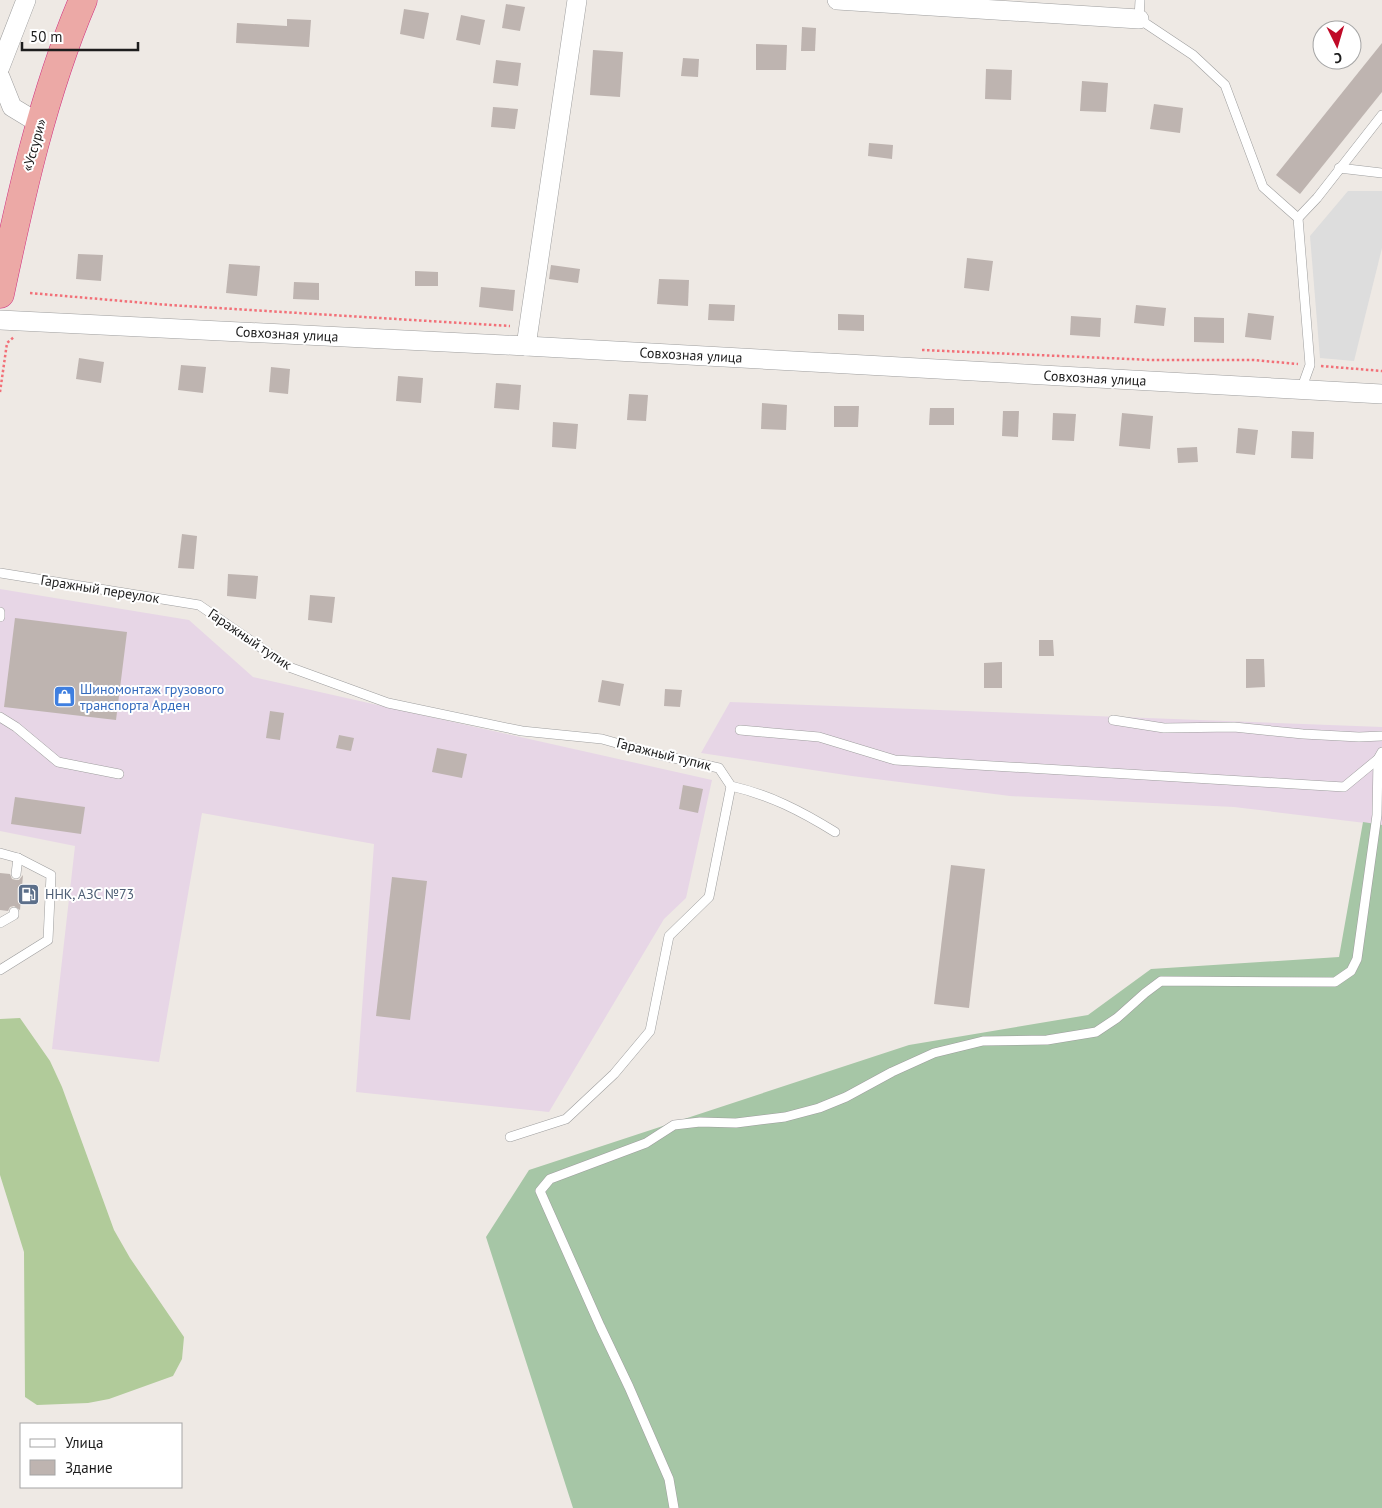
<svg xmlns="http://www.w3.org/2000/svg" width="1382" height="1508" viewBox="0 0 1382 1508" font-family="'PT Sans',sans-serif">
<rect width="100%" height="100%" fill="#eee9e4"/>
<!-- industrial -->
<g fill="#e7d6e6">
<path d="M0 589 189 620 253 677 712 780 686 898 664 919 549 1112 356 1092 374 844 202 813 159 1062 52 1049 75 846 0 831Z"/>
<path d="M730 702 1382 727V825L1234 807 1010 796 852 776 701 753Z"/>
</g>
<!-- forest -->
<path fill="#b1cb9a" d="M20 1018 50 1061 62 1087 114 1230 130 1258 184 1337 182 1359 173 1376 109 1399 88 1403 37 1405 25 1397 24 1252 0 1175V1019Z"/>
<!-- cemetery -->
<path fill="#a6c6a6" d="M1363 822 1382 825V1508H573L486 1237 529 1170 909 1045 1088 1015 1151 969 1339 957Z"/>
<!-- parking -->
<path fill="#ddd" d="M1348 191H1382V248L1354 361 1320 358 1310 236Z"/>
<!-- building -->
<g fill="#beb4b0">
<path d="M506 4 525 7 520 31 502 28Z"/>
<path d="M404 9 429 13 424 39 400 34Z"/>
<path d="M461 15 485 20 480 45 456 40Z"/>
<path d="M287 19 311 20 309 47 236 43 237 23 287 26Z"/>
<path d="M802 27 816 28 815 51H801Z"/>
<path d="M1382 43V92L1300 194 1276 175Z"/>
<path d="M756 44 787 45 786 70H756Z"/>
<path d="M593 50 623 52 620 97 590 95Z"/>
<path d="M683 58 699 59 698 77 681 76Z"/>
<path d="M496 60 521 63 518 86 493 83Z"/>
<path d="M986 69 1012 70 1011 100 985 99Z"/>
<path d="M1082 81 1108 83 1106 112 1080 111Z"/>
<path d="M1154 104 1183 108 1180 133 1150 129Z"/>
<path d="M493 107 518 109 515 129 491 127Z"/>
<path d="M869 143 893 145 892 159 868 156Z"/>
<path d="M78 254 103 255 101 281 76 279Z"/>
<path d="M967 258 993 261 989 291 964 288Z"/>
<path d="M229 264 260 266 257 296 226 293Z"/>
<path d="M551 265 580 269 578 283 549 279Z"/>
<path d="M415 271 438 272V286H415Z"/>
<path d="M659 279 689 280 688 306 657 304Z"/>
<path d="M294 282 319 283V300L293 299Z"/>
<path d="M481 287 515 290 513 311 479 307Z"/>
<path d="M709 304 735 305 734 321 708 320Z"/>
<path d="M1136 305 1166 308 1164 326 1134 323Z"/>
<path d="M1248 313 1274 316 1271 340 1245 337Z"/>
<path d="M838 314 864 315V331L838 330Z"/>
<path d="M1071 316 1101 318 1100 337 1070 335Z"/>
<path d="M1194 317 1224 318V343L1194 342Z"/>
<path d="M79 358 104 362 101 383 76 379Z"/>
<path d="M181 365 206 367 203 393 178 390Z"/>
<path d="M271 367 290 369 288 394 269 392Z"/>
<path d="M398 376 423 378 421 403 396 401Z"/>
<path d="M496 383 521 385 519 410 494 408Z"/>
<path d="M629 394 648 395 646 421 627 420Z"/>
<path d="M762 403 787 405 786 430 761 429Z"/>
<path d="M834 406H859L858 427H834Z"/>
<path d="M930 408H954V425H929Z"/>
<path d="M1003 411H1019L1018 437 1002 436Z"/>
<path d="M1053 413 1076 414 1074 441 1052 440Z"/>
<path d="M1122 413 1153 416 1150 449 1119 446Z"/>
<path d="M553 422 578 424 576 449 552 447Z"/>
<path d="M1238 428 1258 430 1255 455 1236 453Z"/>
<path d="M1292 431 1314 432 1313 459 1291 458Z"/>
<path d="M1197 447 1198 462 1178 463 1177 448Z"/>
<path d="M182 534 197 536 194 569 178 568Z"/>
<path d="M228 574 258 576 256 599 227 596Z"/>
<path d="M310 595 335 597 332 623 308 620Z"/>
<path d="M15 618 127 632 116 720 4 707Z"/>
<path d="M1039 640H1053L1054 656H1039Z"/>
<path d="M1246 659H1264L1265 687 1246 688Z"/>
<path d="M1002 662V688H984V663Z"/>
<path d="M602 680 624 684 620 706 598 702Z"/>
<path d="M665 689 682 690 680 707 664 706Z"/>
<path d="M270 711 284 713 280 740 266 738Z"/>
<path d="M339 735 354 738 351 751 336 748Z"/>
<path d="M437 748 467 754 462 778 432 772Z"/>
<path d="M683 785 703 789 698 813 679 809Z"/>
<path d="M15 797 85 807 81 834 11 824Z"/>
<path d="M951 865 985 869 969 1008 934 1004Z"/>
<path d="M0 873 10 874 12 879 16 880H19L23 875 20 910 14 906 10 907 8 911 0 910Z"/>
<path d="M392 877 427 881 410 1020 376 1016Z"/>
</g>
<g fill="none" stroke-linecap="round" stroke-linejoin="round">
<defs>
<g id="service">
<path d="M1140 0 1139 19 1193 55 1225 85 1263 187 1298 218 1310 365 1301 390"/>
<path d="M1339 168 1382 173"/>
<path d="M1298 218 1317 198 1382 115"/>
<path d="M0 573 199 605 289 667 388 703 522 731 602 739 655 754 719 768 731 786 709 897 669 936 650 1031 614 1074 566 1119 510 1137"/>
<path d="M0 617V612"/>
<path d="M0 717 16 727 58 762 119 774"/>
<path d="M1113 720 1164 728 1234 727 1303 734 1359 737 1382 736"/>
<path d="M740 730 819 737 895 760 1344 787 1378 759 1382 752"/>
<path d="M731 786C770 795 801 811 835 832"/>
<path d="M0 853 18 858 51 875 48 940 0 970"/>
<path d="M16 874 18 858"/>
<path d="M0 923 14 915V912"/>
<path d="M674 1508 669 1479 629 1387 600 1326 540 1191 550 1179 646 1143 674 1125 700 1122 736 1123 785 1117 819 1108 846 1097 892 1072 934 1053 983 1041 1047 1040 1096 1032 1117 1018 1145 993 1161 981 1335 982 1351 971 1357 959 1377 815 1378 759"/>
</g>
<g id="minor">
<path d="M837 0 1139 19"/>
<path d="M0 67 26 0"/>
<path d="M0 77 12 107 40 124"/>
<path d="M0 320 526 346 1382 394"/>
<path d="M526 346 577 0"/>
</g>
<path id="trunk" d="M0 294C21 195 43 94 83 0"/>
</defs>
<!-- service casing -->
<use href="#service" stroke="#9e9e9e" stroke-width="10"/>
<!-- minor casing -->
<use href="#minor" stroke="#9e9e9e" stroke-width="20"/>
<!-- trunk casing -->
<use href="#trunk" stroke="#d02d7f" stroke-width="29"/>
<!-- path -->
<g stroke="#f27078" stroke-width="2.5" stroke-dasharray="2.5 2.5" stroke-linecap="butt">
<path d="M30 293 169 305 510 326"/>
<path d="M922 350 1152 360H1253L1298 364"/>
<path d="M1321 366 1382 371"/>
<path d="M0 392 7 343 14 337"/>
</g>
<!-- service -->
<use href="#service" stroke="#fff" stroke-width="9"/>
<!-- minor -->
<use href="#minor" stroke="#fff" stroke-width="19"/>
<!-- trunk -->
<use href="#trunk" stroke="#eca9a6" stroke-width="28"/>
</g>
<!-- icons -->
<defs>
<symbol id="shop-square" viewBox="-11 -11 22 22"><rect x="-9" y="-9" width="18" height="18" rx="4" fill="#3f7fe0" stroke="#fff"/><path d="M-5-2.5h2.3a2.7 3.5 0 0 1 5.4 0H5L5.5 6h-11ZM-1.5-2.5h3a1.5 2.3 0 0 0-3 0Z" fill="#fff"/></symbol>
<symbol id="fuel-square" viewBox="-11 -11 22 22"><rect x="-9" y="-9" width="18" height="18" rx="4" fill="#5c6f8a" stroke="#fff"/><path d="M-5.5-6h7V0h2V4h1.3V-2.5L3-4.5l.8-.8L6-3V5H2.5V1h-1V6h-7ZM-4.2-4.7v3.2H.2V-4.7Z" fill="#fff"/></symbol>
</defs>
<g fill-rule="evenodd">
<use href="#shop-square" x="52" y="684" width="25" height="25"/>
<use href="#fuel-square" x="16" y="882" width="25" height="25"/>
</g>
<g text-anchor="middle" dominant-baseline="central" stroke-width="4" stroke-linejoin="round" paint-order="stroke">
<!-- street labels -->
<g font-size="14" fill="#1d1d1d" stroke="#fff">
<text transform="translate(34 145) rotate(-74)">«Уссури»</text>
<text transform="translate(287 334) rotate(3)">Совхозная улица</text>
<text transform="translate(691 355) rotate(3)">Совхозная улица</text>
<text transform="translate(1095 378) rotate(3)">Совхозная улица</text>
<text transform="translate(100 589) rotate(9)">Гаражный переулок</text>
<text transform="translate(250 639) rotate(34)">Гаражный тупик</text>
<text transform="translate(664 754) rotate(14)">Гаражный тупик</text>
</g>
<!-- shop labels -->
<g font-size="14" fill="#366cbe" stroke="#fff" text-anchor="start">
<text x="80" y="689">Шиномонтаж грузового<tspan x="80" dy="16">транспорта Арден</tspan></text>
</g>
<!-- service labels -->
<g font-size="14" fill="#4e5e75" stroke="#fff" text-anchor="start">
<text x="45" y="894">ННК, АЗС №73</text>
</g>
</g>
<!-- legend -->
<rect x="20" y="1423" width="162" height="65" fill="#ffffff" stroke="#a5a5a5"/>
<rect x="30" y="1439" width="25" height="8" fill="#ffffff" stroke="#a5a5a5"/>
<text x="65" y="1448" font-size="15" fill="#1d1d1d">Улица</text>
<rect x="30" y="1460" width="25" height="15" fill="#beb4b0" stroke="#a5a5a5"/>
<text x="65" y="1473" font-size="15" fill="#1d1d1d">Здание</text>
<!-- north arrow -->
<g transform="translate(1337 45) rotate(175)"><circle r="24" fill="#ffffff" stroke="#a5a5a5"/>
<path d="M0-4L9 19L0 12L-9 19Z" fill="#c00a27"/>
<text y="-8" font-size="14" font-weight="bold" text-anchor="middle" fill="#1d1d1d">С</text>
</g>
<!-- scale -->
<path d="M22 42v8h116v-8" fill="none" stroke="#1d1d1d" stroke-width="2.5"/>
<text x="30" y="42" font-size="15" fill="#1d1d1d" stroke="#ffffff" stroke-width="4" paint-order="stroke">50 m</text>
</svg>
